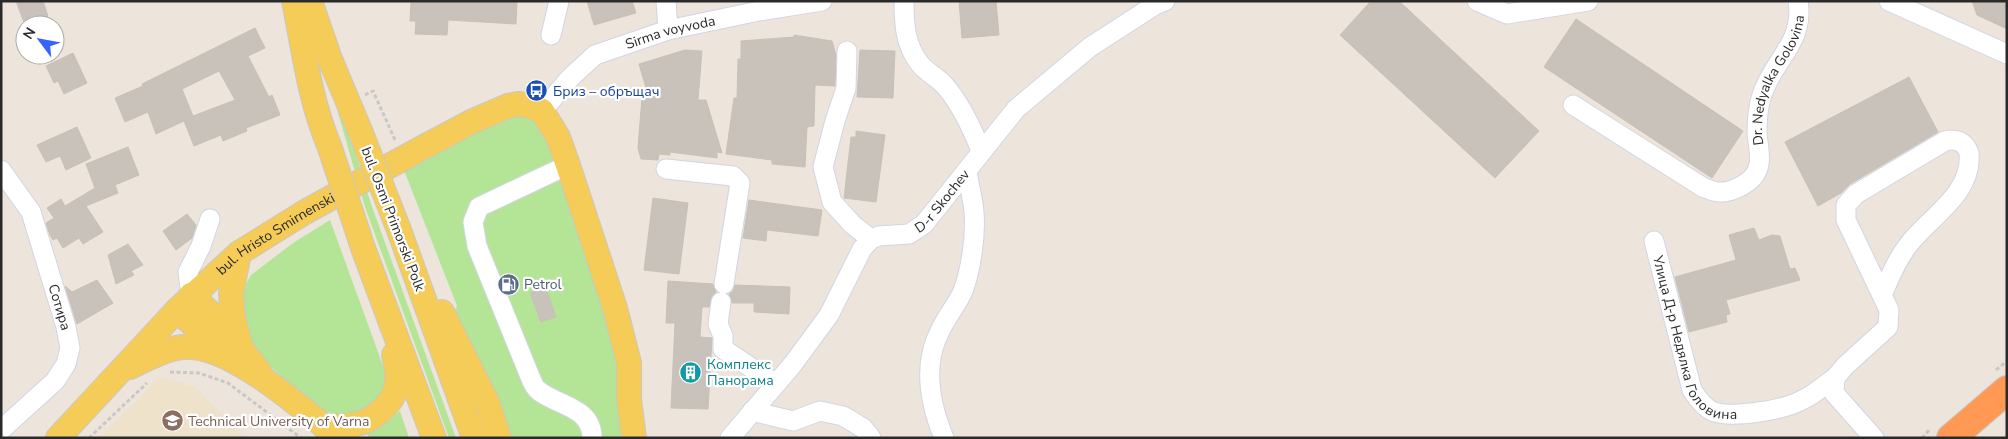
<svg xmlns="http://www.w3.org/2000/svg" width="2008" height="439" viewBox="0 0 2008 439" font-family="'Nunito Sans',sans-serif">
<rect width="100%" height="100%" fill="#ede5dc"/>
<!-- education -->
<path fill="#efe2ca" d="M160 377 195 387 245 438H99Z"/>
<!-- green -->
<g fill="#b4e596">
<path d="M337 104 341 105 371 204 456 438H449L365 207 337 109Z"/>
<path d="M542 111 615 308 625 427 621 438H499L448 323 457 306 400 160 471 122Z"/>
<path d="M330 220 390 385 375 409 339 417 320 409 268 365 250 344 237 300 251 275 293 243Z"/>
<path d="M400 411 409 438H370L366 433 380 427Z"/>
</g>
<!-- building -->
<g fill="#c8c2bb" stroke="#c8c1b5" fill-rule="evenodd">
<path d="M16 1H43L48 16 25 25Z"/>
<path d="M411 1H517L516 24 448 20 447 35 415 34 416 21H410Z"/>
<path d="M587 1H632L636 13 594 25Z"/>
<path d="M959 1H996L999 35 962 38Z"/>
<path d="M1371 1H1399L1539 131 1495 178 1340 35Z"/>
<path d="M1972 1H2007V29L1977 15Z"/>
<path d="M1576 19 1743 131 1712 178 1544 67Z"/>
<path d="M255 28 265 48 248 56 269 97 272 95 280 115 246 128 247 131 223 141 221 135 194 146 184 121 156 134 148 112 125 122 115 98 143 86 142 84ZM219 71 235 100 193 116 182 89Z"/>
<path d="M794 35 832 41 836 55 835 86 815 85 814 126 807 127 805 167 772 164V160L726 154 734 98H737L738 59H741V41L794 37Z"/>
<path d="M685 50 702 51 698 100H706L722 153 717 152V158L670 152V155L659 154 658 160 641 159 638 148 642 97 649 98 639 64Z"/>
<path d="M860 50 895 51 893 98 857 97Z"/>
<path d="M73 53 87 83 64 94 58 81 54 83 46 66Z"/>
<path d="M1909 77 1938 132 1850 184 1841 193 1818 206 1785 142Z"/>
<path d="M77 127 91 158 66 170 60 156 46 162 37 145Z"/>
<path d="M856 131 885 135 876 202 844 198 851 137H856Z"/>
<path d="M128 147 139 175 115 185 118 193 86 206 103 232 83 244 79 238 63 248 57 238 53 240 50 235 46 223 54 218 47 208 61 199 65 206 95 188 86 164Z"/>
<path d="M653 198 688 203 679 274 644 270Z"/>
<path d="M749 200 822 210 818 236 767 230 766 241 743 238Z"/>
<path d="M187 214 196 225 192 238 176 250 163 231Z"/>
<path d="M1754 228 1759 240 1772 235 1780 236 1790 269 1795 268 1800 280 1726 300 1730 314 1726 315 1727 322 1689 332 1675 277 1736 260 1729 235Z"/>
<path d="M128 244 143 265 131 271 134 275 116 284 108 255Z"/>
<path d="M97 280 113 303 77 324 65 286 72 292Z"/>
<path d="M668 281 713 284 716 292 712 296 709 307H702L700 337 712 338 708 409 671 408 675 323H666Z"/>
<path d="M735 285 790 287 789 314 754 312V303H732L729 294 733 291Z"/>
<path d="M546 288 556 317 541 322 530 293Z"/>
</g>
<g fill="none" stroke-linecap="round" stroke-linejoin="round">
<defs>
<g id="minor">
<path d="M666 1 668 30"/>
<path d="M904 1C904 24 905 45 920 64 927 73 939 78 946 87 962 106 972 128 981 151"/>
<path d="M1477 1 1507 14 1588 1"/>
<path d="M1889 1 2007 54"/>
<path d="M551 35 559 1"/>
<path d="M847 51 846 88 835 121 823 167 832 202 853 225 871 239"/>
<path id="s1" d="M1573 105 1704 188C1709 189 1714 192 1719 192 1730 193 1746 185 1753 177 1764 165 1758 147 1757 133 1757 121 1758 106 1762 95 1773 60 1805 42 1798 1"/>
<path id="s2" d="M542 111 570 78 595 55 668 30 759 11 822 1"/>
<path d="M568 165 479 207 473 222 477 246 529 374C531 379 534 388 539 391 558 406 592 407 592 438"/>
<path d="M666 169 733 176 740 183 724 284"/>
<path id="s3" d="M1 170 31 212 66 327 70 348 66 364 55 381 1 430"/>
<path id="s4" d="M1654 241 1692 390C1697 398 1704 408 1714 412 1734 418 1784 410 1802 400 1814 395 1824 385 1835 378"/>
<path d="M191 295 188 272 201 246 210 219"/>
<path d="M721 302 718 324 723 336V349L776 384"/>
<path d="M752 411 793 421 820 411 843 416 863 428 871 438"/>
<path id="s5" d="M730 438 793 364 829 315 862 249 871 239 879 236 909 234 924 224 1016 109 1090 47 1155 5 1165 1"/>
<path d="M944 438C930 404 922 365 940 331 946 317 957 305 963 291 971 269 976 236 974 212 973 199 969 185 967 171"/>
<path d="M1874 438 1834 393 1835 378 1845 366 1888 327 1889 310 1846 220V205L1856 194 1945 141C1957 138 1965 142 1969 153 1973 193 1931 216 1909 244 1897 259 1890 277 1882 295"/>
</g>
<g id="major">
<path d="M294 1C304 51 310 101 330 148"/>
<path d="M310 1 330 59 361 133"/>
<path d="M399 230 474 438"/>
<path d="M363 248 434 438"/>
<path d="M239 253 231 294 233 317 241 348 259 371"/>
<path d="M191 295 238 338"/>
<path d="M177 310 225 354"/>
<path d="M442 312 488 404 499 438"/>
<path d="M130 367C149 358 171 345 192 347 236 350 305 410 338 438"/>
<path d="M325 427C335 426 347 427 356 424 363 423 372 418 377 414 399 397 400 381 394 355"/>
<path id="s6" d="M58 438 177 310 239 253 305 212 422 148 471 122 508 106 518 104 527 105 542 111 558 137 568 165 615 308 629 363V399L634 438"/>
</g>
<path id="highway" d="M1951 438 2007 390"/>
</defs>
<!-- minor casing -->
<use href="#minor" stroke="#d1d5e4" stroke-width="21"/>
<!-- major casing -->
<use href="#major" stroke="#c8c8c8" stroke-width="26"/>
<!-- highway casing -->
<use href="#highway" stroke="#c8c8c8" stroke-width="30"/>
<!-- path -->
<g stroke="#c8c8c8" stroke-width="3" stroke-dasharray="4 2.5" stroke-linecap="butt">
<path d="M365 95 373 91 396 142"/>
<path d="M1996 370 2007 361"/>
<path d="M170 372 199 373 228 383 301 438"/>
<path d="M89 438 147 383"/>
<path d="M1922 438 1930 429"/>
</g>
<!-- minor -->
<use href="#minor" stroke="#fff" stroke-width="19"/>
<!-- major -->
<use href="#major" stroke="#f6cc58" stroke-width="24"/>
<!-- highway -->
<use href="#highway" stroke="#ff9954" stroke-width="28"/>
<defs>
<g id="major-bridge">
<path d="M361 133 399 230"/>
<path d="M330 148 363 248"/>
</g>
</defs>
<!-- major-bridge casing -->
<use href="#major-bridge" stroke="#c8c8c8" stroke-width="26" stroke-linecap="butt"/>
<!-- major-bridge -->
<use href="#major-bridge" stroke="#f6cc58" stroke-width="24"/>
</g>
<!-- icons -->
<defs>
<symbol id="bus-disc" viewBox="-11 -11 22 22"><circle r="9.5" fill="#1a4fb4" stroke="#fff"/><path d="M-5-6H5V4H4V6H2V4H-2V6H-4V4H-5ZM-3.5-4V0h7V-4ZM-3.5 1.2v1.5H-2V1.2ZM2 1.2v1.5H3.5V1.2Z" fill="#fff"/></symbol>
<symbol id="fuel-disc" viewBox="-11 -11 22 22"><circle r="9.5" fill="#5c6f8a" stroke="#fff"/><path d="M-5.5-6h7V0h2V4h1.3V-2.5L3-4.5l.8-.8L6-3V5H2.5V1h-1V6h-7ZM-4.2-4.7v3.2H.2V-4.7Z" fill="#fff"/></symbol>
<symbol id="building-disc" viewBox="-11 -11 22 22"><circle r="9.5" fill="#0f9aa8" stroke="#fff"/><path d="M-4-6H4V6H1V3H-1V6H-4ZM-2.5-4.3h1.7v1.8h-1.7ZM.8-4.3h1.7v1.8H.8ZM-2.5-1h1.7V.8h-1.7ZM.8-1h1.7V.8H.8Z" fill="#fff"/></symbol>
<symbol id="university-disc" viewBox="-11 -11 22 22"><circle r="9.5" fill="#8d6e63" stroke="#fff"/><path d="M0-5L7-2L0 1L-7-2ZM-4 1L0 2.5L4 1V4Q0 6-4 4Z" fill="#fff"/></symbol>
</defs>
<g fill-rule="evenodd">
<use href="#bus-disc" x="524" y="78" width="25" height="25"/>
<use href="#fuel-disc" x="496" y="272" width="25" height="25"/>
<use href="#building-disc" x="678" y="360" width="25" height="25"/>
<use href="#university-disc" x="160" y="408" width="25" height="25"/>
</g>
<g text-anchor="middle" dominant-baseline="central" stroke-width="4.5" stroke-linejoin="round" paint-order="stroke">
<!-- street labels -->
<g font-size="14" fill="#2a2a2a" stroke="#fff">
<text stroke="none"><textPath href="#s2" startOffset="156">Sirma voyvoda</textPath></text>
<text stroke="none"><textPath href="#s1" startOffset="312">Dr. Nedyalka Golovina</textPath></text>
<text stroke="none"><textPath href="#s5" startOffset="331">D-r Skochev</textPath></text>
<text transform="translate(393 219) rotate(69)">bul. Osmi Primorski Polk</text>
<text stroke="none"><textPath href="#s6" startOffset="300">bul. Hristo Smirnenski</textPath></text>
<text stroke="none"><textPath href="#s3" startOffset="151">Сотира</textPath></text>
<text stroke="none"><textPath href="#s4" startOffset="112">Улица Д-р Недялка Головина</textPath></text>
</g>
<!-- transit labels -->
<g font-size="14" fill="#164399" stroke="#fff" text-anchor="start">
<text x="553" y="91">Бриз – обръщач</text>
</g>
<!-- service labels -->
<g font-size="14" fill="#4e5e75" stroke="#fff" text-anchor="start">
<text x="524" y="284">Petrol</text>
</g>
<!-- culture labels -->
<g font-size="14" fill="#0d838f" stroke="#fff" text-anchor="start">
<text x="707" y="364">Комплекс<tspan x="707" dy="16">Панорама</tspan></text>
</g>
<!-- education labels -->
<g font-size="14" fill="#785e54" stroke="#fff" text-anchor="start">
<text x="188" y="421">Technical University of Varna</text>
</g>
</g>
<!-- border -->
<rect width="2008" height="439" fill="none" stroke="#2a2a2a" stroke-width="5"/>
<!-- north arrow -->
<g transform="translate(40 40) rotate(302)"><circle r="24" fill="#ffffff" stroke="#aaaaaa"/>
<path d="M0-4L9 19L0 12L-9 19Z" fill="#3662ff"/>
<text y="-8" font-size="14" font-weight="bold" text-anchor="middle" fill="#2a2a2a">N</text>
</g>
</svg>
